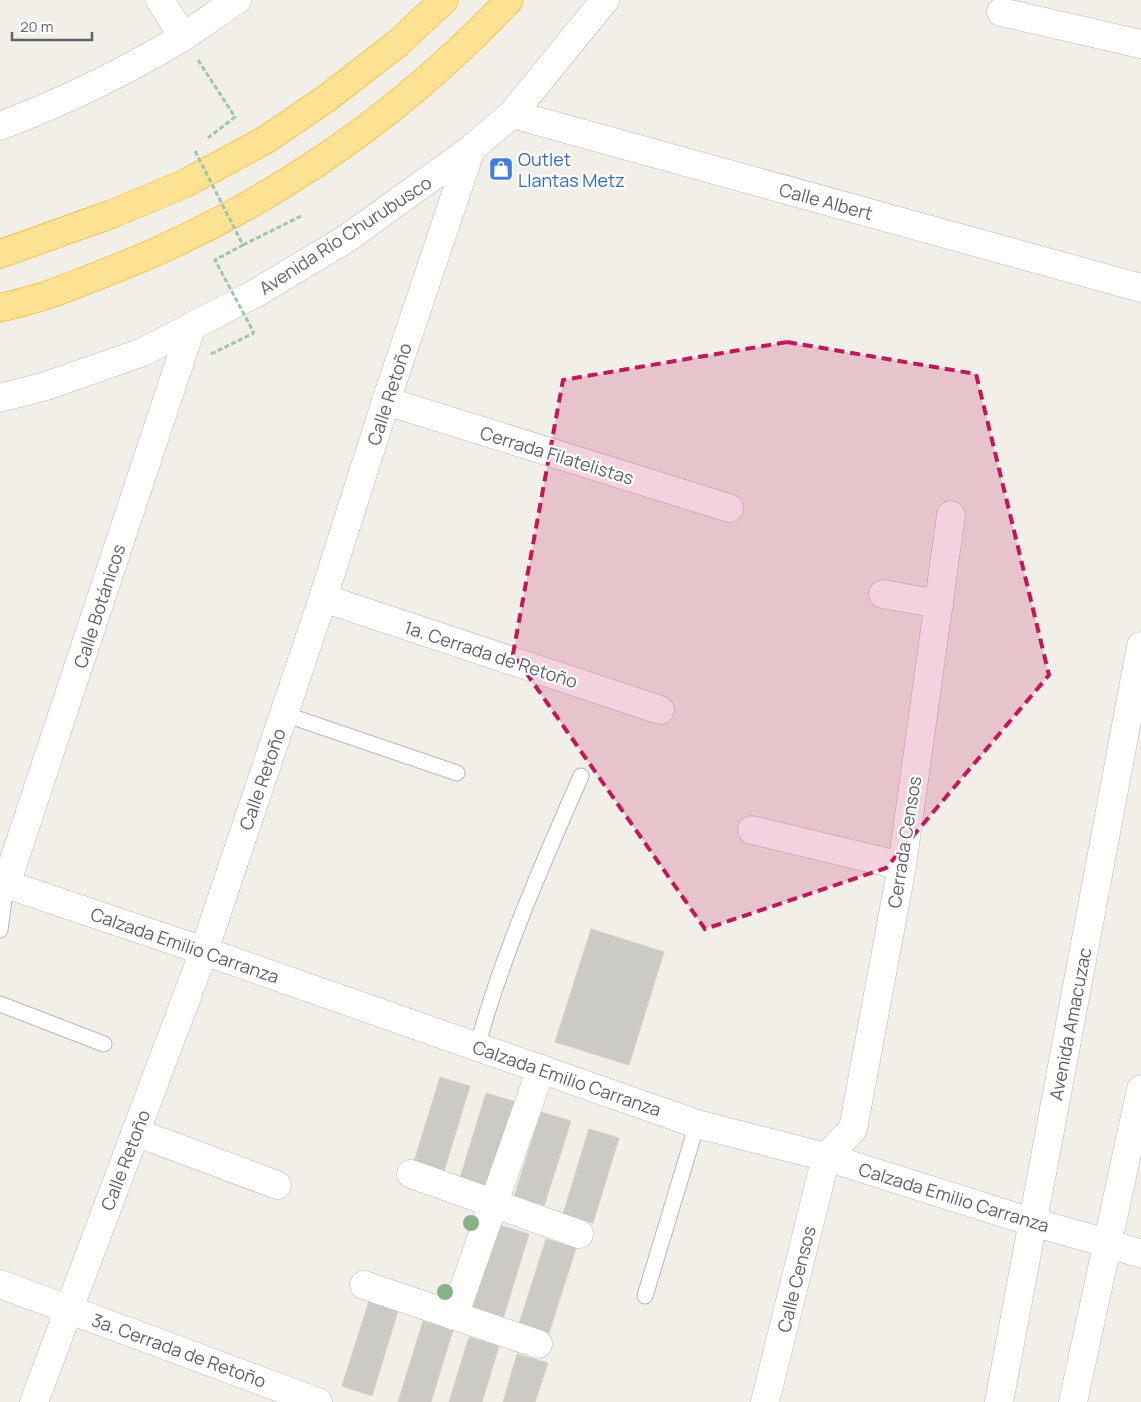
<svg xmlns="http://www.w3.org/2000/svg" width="1141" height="1402" viewBox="0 0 1141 1402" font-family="Manrope,sans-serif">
<rect width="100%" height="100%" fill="#f1efe8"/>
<!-- building -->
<g fill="#cccac5" stroke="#d6d1c6">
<path d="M591 929 664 952 629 1065 555 1042Z"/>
<path d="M440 1077 470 1086 444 1171 414 1162Z"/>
<path d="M486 1093 516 1102 489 1187 460 1178Z"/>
<path d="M541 1112 571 1121 544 1206 514 1197Z"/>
<path d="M589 1129 619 1138 593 1223 563 1214Z"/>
<path d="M499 1225 529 1234 503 1319 472 1310Z"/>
<path d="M546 1239 576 1248 549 1333 519 1324Z"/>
<path d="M369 1301 398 1311 372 1396 342 1386Z"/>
<path d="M423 1321 453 1330 431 1402H398Z"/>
<path d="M469 1337 499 1346 482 1402H449Z"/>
<path d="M517 1354 548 1363 535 1402H503Z"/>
</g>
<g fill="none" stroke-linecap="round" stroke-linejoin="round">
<defs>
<g id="service">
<path d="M284 714 457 773"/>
<path d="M0 930 6 884"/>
<path d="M0 1004 104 1044"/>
<path d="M477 1047C503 953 542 865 581 776"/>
<path d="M645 1296 697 1124"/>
</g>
<g id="minor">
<path d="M160 0 183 37"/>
<path d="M1001 12 1141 44"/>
<path d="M512 114 1141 288"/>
<path d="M386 401 729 508"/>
<path d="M883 594 939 604"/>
<path d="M323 598 660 710"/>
<path d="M752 830 902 866"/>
<path d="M6 884 191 328"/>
<path d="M135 1132 277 1185"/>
<path d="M411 1174 579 1234"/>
<path d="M0 1284 318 1402"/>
<path d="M364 1285 538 1344"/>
<path d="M454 1316 541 1069"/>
<path d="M34 1402 204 951 323 598 386 401 471 149"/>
<path d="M765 1402 826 1157 853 1129 902 866 951 515"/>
<path d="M999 1402 1141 646"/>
<path d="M1073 1402 1141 1089"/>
</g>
<path id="tertiary" d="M0 882 204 951 697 1124 826 1157 1032 1222 1107 1243 1141 1254"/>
<g id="secondary">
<path d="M0 126C63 102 125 72 183 37 201 25 219 12 237 0"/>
<path d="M0 398 46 386 143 352 256 293 346 239 471 149 512 114 605 0"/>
</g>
<g id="motorway">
<path d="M0 254 112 214 186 183 267 139 327 98 398 43 444 0"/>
<path d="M0 308C16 304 32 300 47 295 64 289 81 282 97 276 253 217 395 122 509 0"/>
</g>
</defs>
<!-- service casing -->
<use href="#service" stroke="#b5b8bc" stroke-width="17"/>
<!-- minor casing -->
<use href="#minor" stroke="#b5b8bc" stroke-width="29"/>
<!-- tertiary casing -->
<use href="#tertiary" stroke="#b5b8bc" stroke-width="29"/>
<!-- secondary casing -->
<use href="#secondary" stroke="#b6babf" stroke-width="29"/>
<!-- motorway casing -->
<use href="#motorway" stroke="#f9ab00" stroke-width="29"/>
<!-- path -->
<g stroke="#9cc7a9" stroke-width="3" stroke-dasharray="5 2.5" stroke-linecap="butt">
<path d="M198 60 235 117 208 138"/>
<path d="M243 245 301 216"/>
<path d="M211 354 254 333"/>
</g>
<!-- service -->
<use href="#service" stroke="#fff" stroke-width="15"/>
<!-- minor -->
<use href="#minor" stroke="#fff" stroke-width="28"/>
<!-- tertiary -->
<use href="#tertiary" stroke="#fff" stroke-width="28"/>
<!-- secondary -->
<use href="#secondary" stroke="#fff" stroke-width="28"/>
<!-- motorway -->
<use href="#motorway" stroke="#fde293" stroke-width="28"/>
<!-- path-bridge -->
<path stroke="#9cc7a9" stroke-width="3" stroke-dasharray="5 2.5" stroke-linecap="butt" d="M195 151 243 245 215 260 254 333"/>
</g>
<!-- trees -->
<g fill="#89b387">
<circle cx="471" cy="1223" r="8"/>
<circle cx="445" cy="1292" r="8"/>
</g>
<!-- marked area -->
<path fill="#c2185b" fill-opacity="0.2" stroke="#c2185b" stroke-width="4" stroke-dasharray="10 6" stroke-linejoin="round" d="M787 342 976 374 1049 675 886 868 705 929 513 654 563 380Z"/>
<!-- icons -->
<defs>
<symbol id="shop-square" viewBox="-11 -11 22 22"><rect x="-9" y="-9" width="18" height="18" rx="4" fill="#3f7fe0" stroke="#fff"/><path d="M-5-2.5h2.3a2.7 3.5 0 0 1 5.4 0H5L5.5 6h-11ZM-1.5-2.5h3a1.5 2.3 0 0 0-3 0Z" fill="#fff"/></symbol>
</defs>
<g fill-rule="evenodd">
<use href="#shop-square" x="487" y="155" width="28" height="28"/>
</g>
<g text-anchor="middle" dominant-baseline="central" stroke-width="4.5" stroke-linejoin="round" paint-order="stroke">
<!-- shop labels -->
<g font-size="18" fill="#366cbe" stroke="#fff" text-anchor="start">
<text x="518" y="159">Outlet<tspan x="518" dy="21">Llantas Metz</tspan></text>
</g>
<!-- street labels -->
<g font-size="18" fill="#5f6368" stroke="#fff">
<text transform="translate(826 201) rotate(15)">Calle Albert</text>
<text transform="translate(345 235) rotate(-33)">Avenida Río Churubusco</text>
<text transform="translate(389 394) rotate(-72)">Calle Retoño</text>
<text transform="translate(557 455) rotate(17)">Cerrada Filatelistas</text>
<text transform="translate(99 606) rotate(-72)">Calle Botánicos</text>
<text transform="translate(491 654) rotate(18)">1a. Cerrada de Retoño</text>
<text transform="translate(262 779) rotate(-71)">Calle Retoño</text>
<text transform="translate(904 842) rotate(-81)">Cerrada Censos</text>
<text transform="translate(185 945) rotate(19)">Calzada Emilio Carranza</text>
<text transform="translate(1070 1024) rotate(-79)">Avenida Amacuzac</text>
<text transform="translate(567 1078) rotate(19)">Calzada Emilio Carranza</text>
<text transform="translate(125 1160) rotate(-69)">Calle Retoño</text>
<text transform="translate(954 1197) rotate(17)">Calzada Emilio Carranza</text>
<text transform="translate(796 1279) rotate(-76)">Calle Censos</text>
<text transform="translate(179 1350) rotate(20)">3a. Cerrada de Retoño</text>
</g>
</g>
<!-- scale -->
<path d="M12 32v8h80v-8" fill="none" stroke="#5f6368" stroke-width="2.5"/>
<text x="20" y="32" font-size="15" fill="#5f6368" stroke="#ffffff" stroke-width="4" paint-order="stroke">20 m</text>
</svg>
